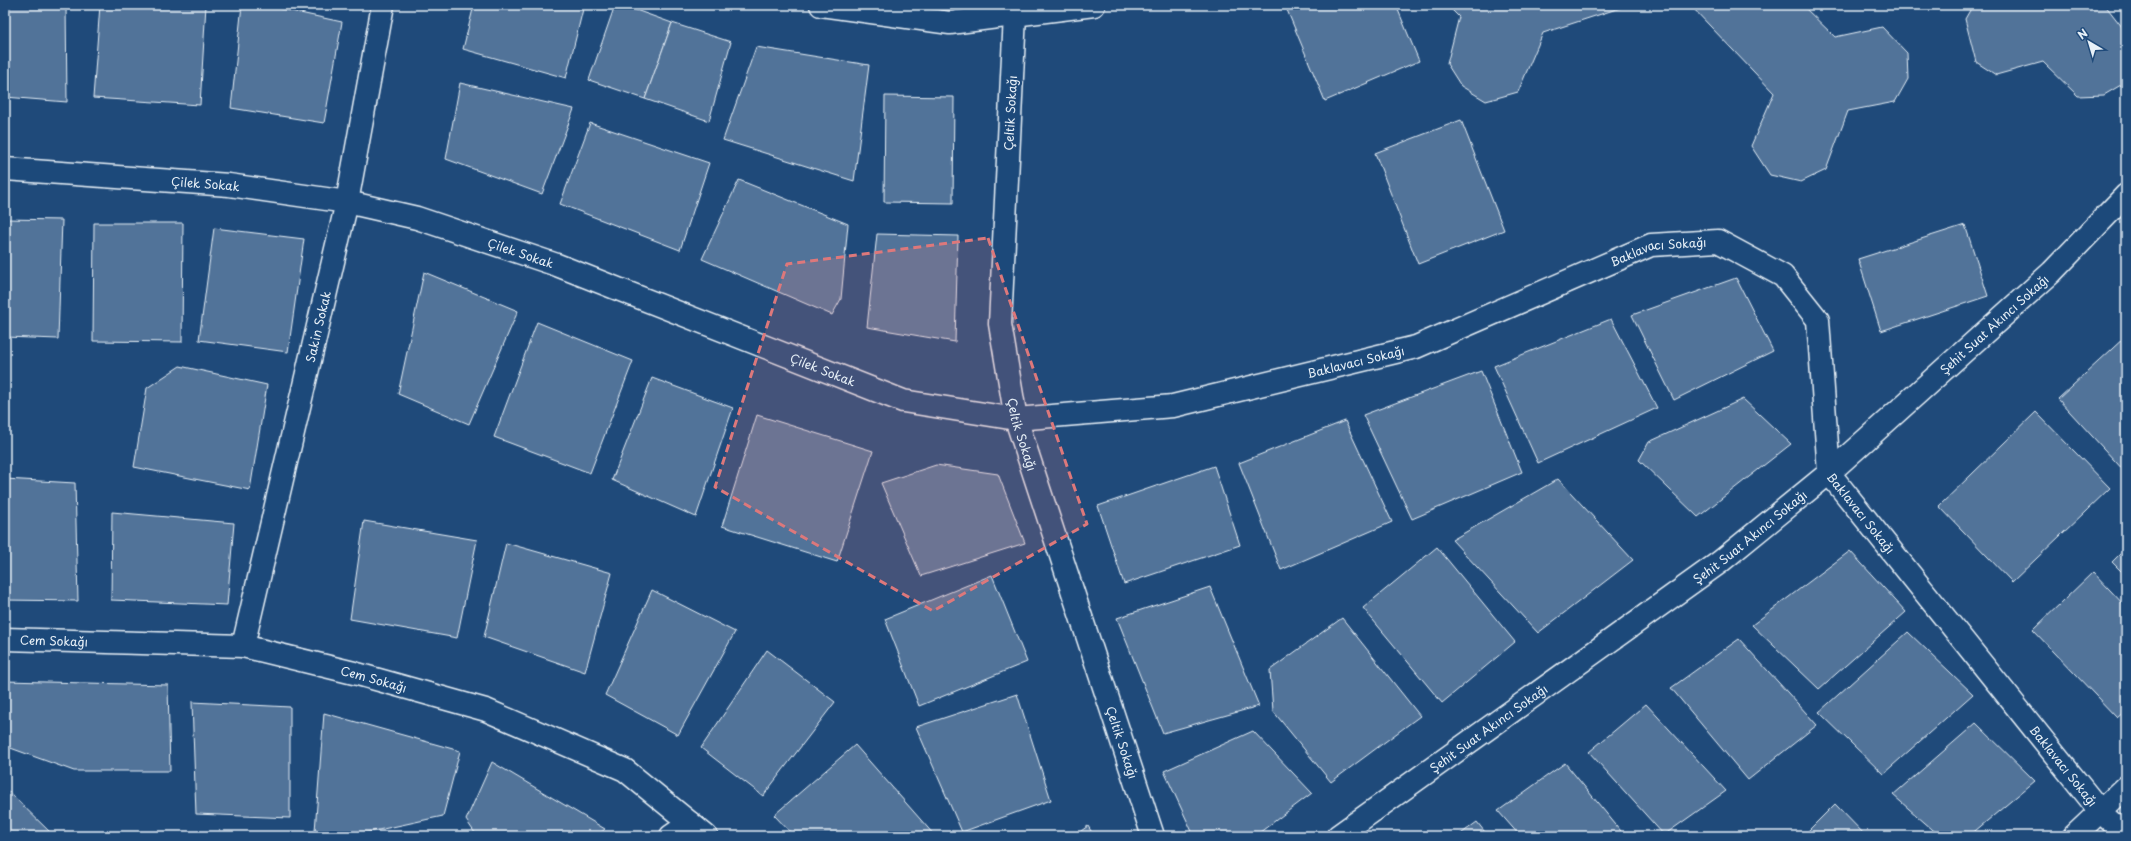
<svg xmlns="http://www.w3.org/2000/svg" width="2131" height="841" viewBox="0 0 2131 841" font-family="'Playpen Sans',sans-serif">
<rect width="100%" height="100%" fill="#1f4a7a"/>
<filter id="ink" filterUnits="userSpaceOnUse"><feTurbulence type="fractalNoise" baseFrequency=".025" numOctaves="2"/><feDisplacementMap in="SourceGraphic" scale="8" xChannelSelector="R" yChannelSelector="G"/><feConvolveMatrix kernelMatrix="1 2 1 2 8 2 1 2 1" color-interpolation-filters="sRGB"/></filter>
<g filter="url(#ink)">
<!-- building -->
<g fill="#517399" stroke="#e8f1f8">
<path d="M5 5H66L67 102 5 97Z"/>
<path d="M100 5H206L200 105 93 98Z"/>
<path d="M242 5H263L342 22 324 123 231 108Z"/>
<path d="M474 5H584L566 78 463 49Z"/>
<path d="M615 5H622L672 23 645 99 589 80Z"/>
<path d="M1285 5H1396L1419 61 1325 101Z"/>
<path d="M1447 5H1629L1543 33 1518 92 1486 101 1461 86 1447 64 1459 17Z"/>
<path d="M1690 5H1802L1835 37 1882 27 1907 53 1908 79 1895 102 1848 111 1826 170 1801 182 1770 175 1751 146 1774 93Z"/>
<path d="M1973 5H2105L2126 32V82L2104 95 2078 96 2043 62 1996 75 1976 62 1965 19Z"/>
<path d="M672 23 731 42 709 121 645 99Z"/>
<path d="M756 47 869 65 854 181 723 140Z"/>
<path d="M460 83 574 109 542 194 446 159Z"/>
<path d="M885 96 954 97 953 203 884 202Z"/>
<path d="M1461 120 1504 230 1418 264 1375 153Z"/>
<path d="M590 123 709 163 680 250 560 204Z"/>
<path d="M739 180 848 224 841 299 832 315 702 259Z"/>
<path d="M5 219 62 220 58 339 5 337Z"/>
<path d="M94 223H183L182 342 93 341Z"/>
<path d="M1965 225 1988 296 1881 331 1858 259Z"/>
<path d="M214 228 304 239 288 352 199 340Z"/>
<path d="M877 234 958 236 955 342 867 327Z"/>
<path d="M424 272 518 311 469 424 398 394Z"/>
<path d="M1736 278 1773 351 1674 400 1632 315Z"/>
<path d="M1611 319 1657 408 1538 463 1494 366Z"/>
<path d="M537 322 633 361 590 473 494 437Z"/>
<path d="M2126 336V473L2058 399Z"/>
<path d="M180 366 267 385 250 490 134 467 147 388Z"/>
<path d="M1481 371 1522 472 1412 519 1363 415Z"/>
<path d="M652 378 733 408 696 517 612 480Z"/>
<path d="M1743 399 1791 444 1698 517 1639 460 1649 442Z"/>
<path d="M2036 412 2110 488 2012 582 1939 506Z"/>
<path d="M757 415 873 451 837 562 722 526Z"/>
<path d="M1345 421 1392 522 1281 570 1239 463Z"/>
<path d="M936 465 998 474 1025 543 921 576 881 483Z"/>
<path d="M1214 466 1240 545 1124 584 1098 506Z"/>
<path d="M5 479 75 483 78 601 5 600Z"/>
<path d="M1558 479 1633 560 1538 633 1452 540Z"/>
<path d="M112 512 234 523 227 605 111 600Z"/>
<path d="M364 521 477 540 457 638 350 619Z"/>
<path d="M506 543 612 573 585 672 484 637Z"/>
<path d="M1437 547 1515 642 1442 703 1363 608Z"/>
<path d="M2126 548V576L2112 562Z"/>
<path d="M1850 551 1906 612 1819 689 1752 625Z"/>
<path d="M2093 572 2126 607V710L2117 718 2033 630Z"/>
<path d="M992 575 1027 662 919 706 885 619Z"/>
<path d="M1210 587 1259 706 1163 733 1117 618Z"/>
<path d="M652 590 735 632 678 735 605 695Z"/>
<path d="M1342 618 1420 716 1331 782 1273 711 1270 670Z"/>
<path d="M1908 632 1973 694 1883 774 1819 712Z"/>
<path d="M1739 639 1817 725 1748 780 1671 688Z"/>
<path d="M767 650 835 702 763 796 701 748Z"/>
<path d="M5 681 168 685 170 771H74L5 746Z"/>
<path d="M1017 694 1051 800 962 832 916 727Z"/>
<path d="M192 702 290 707V818L196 814Z"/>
<path d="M1646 704 1726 791 1664 835 1589 752Z"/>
<path d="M324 713 460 751 443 816 360 834 315 831Z"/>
<path d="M1976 723 2035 781 1969 836H1940L1893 795Z"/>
<path d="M1253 731 1312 793 1255 836H1194L1164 771Z"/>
<path d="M855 745 935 836H794L774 815Z"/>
<path d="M492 762 605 829 597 836H477L466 820Z"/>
<path d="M1565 763 1625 836H1520L1498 811Z"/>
<path d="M5 788 54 836H5Z"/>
<path d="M1835 804 1866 836H1803Z"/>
<path d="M1477 822 1488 836H1458Z"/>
<path d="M1088 826 1094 836H1074Z"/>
</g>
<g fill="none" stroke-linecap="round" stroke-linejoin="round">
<defs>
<g id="minor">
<path d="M821 5 950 23 1094 5"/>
<path id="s1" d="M1015 15 1000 324 1016 419 1153 836"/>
<path id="s2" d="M5 169 229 185 347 202 417 218 557 265 903 401 1016 419 1173 406 1416 347 1651 245 1718 241 1783 276 1818 320 1829 473 2100 811 2126 835"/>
<path id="s3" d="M5 639 243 646 354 673 486 710 625 770 706 836"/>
<path id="s4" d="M243 646 347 202 383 5"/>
<path d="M671 836 690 823"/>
<path id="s5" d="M1338 836 1720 562 1829 473 2052 272 2126 195"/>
<path d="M2074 836 2126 787"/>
</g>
</defs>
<!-- minor casing -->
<use href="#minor" stroke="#e8f1f8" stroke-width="25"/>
<!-- minor -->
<use href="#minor" stroke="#1f4a7a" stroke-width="22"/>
</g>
</g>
<!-- marked area -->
<path fill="#dd787b" fill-opacity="0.2" stroke="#dd787b" stroke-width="3" stroke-dasharray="8 5" stroke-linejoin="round" d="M988 238 1087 524 933 611 715 487 787 264Z"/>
<g text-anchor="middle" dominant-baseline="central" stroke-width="4" stroke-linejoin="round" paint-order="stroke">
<!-- street labels -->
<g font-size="12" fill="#e8f1f8" stroke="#1f4a7a">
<text transform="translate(1010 113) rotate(-87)">Çeltik Sokağı</text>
<text stroke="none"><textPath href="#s2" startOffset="201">Çilek Sokak</textPath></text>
<text stroke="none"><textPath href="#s2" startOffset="525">Çilek Sokak</textPath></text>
<text stroke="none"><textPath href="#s2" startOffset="1719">Baklavacı Sokağı</textPath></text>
<text stroke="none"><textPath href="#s5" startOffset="833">Şehit Suat Akıncı Sokağı</textPath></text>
<text stroke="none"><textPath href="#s4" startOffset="328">Sakin Sokak</textPath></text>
<text stroke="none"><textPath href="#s2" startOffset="1395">Baklavacı Sokağı</textPath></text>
<text stroke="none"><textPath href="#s2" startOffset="849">Çilek Sokak</textPath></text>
<text stroke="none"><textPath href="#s1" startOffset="422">Çeltik Sokağı</textPath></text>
<text stroke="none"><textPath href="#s2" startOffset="2115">Baklavacı Sokağı</textPath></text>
<text stroke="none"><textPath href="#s5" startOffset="509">Şehit Suat Akıncı Sokağı</textPath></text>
<text stroke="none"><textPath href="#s3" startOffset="49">Cem Sokağı</textPath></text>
<text stroke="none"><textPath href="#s3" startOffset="373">Cem Sokağı</textPath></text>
<text stroke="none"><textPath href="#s5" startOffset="185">Şehit Suat Akıncı Sokağı</textPath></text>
<text stroke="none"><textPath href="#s1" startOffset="746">Çeltik Sokağı</textPath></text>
<text stroke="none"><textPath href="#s2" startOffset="2439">Baklavacı Sokağı</textPath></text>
</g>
</g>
<!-- margin -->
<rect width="2131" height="841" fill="none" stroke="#1f4a7a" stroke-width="20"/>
<rect x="10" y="10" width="2111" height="821" fill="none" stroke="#e8f1f8" stroke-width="1.5" filter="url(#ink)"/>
<!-- north arrow -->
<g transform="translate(2089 42) rotate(322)" stroke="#1f4a7a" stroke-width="3" paint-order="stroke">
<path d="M0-3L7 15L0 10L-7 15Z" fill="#e8f1f8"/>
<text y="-6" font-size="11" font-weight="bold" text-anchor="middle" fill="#e8f1f8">N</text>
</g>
</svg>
